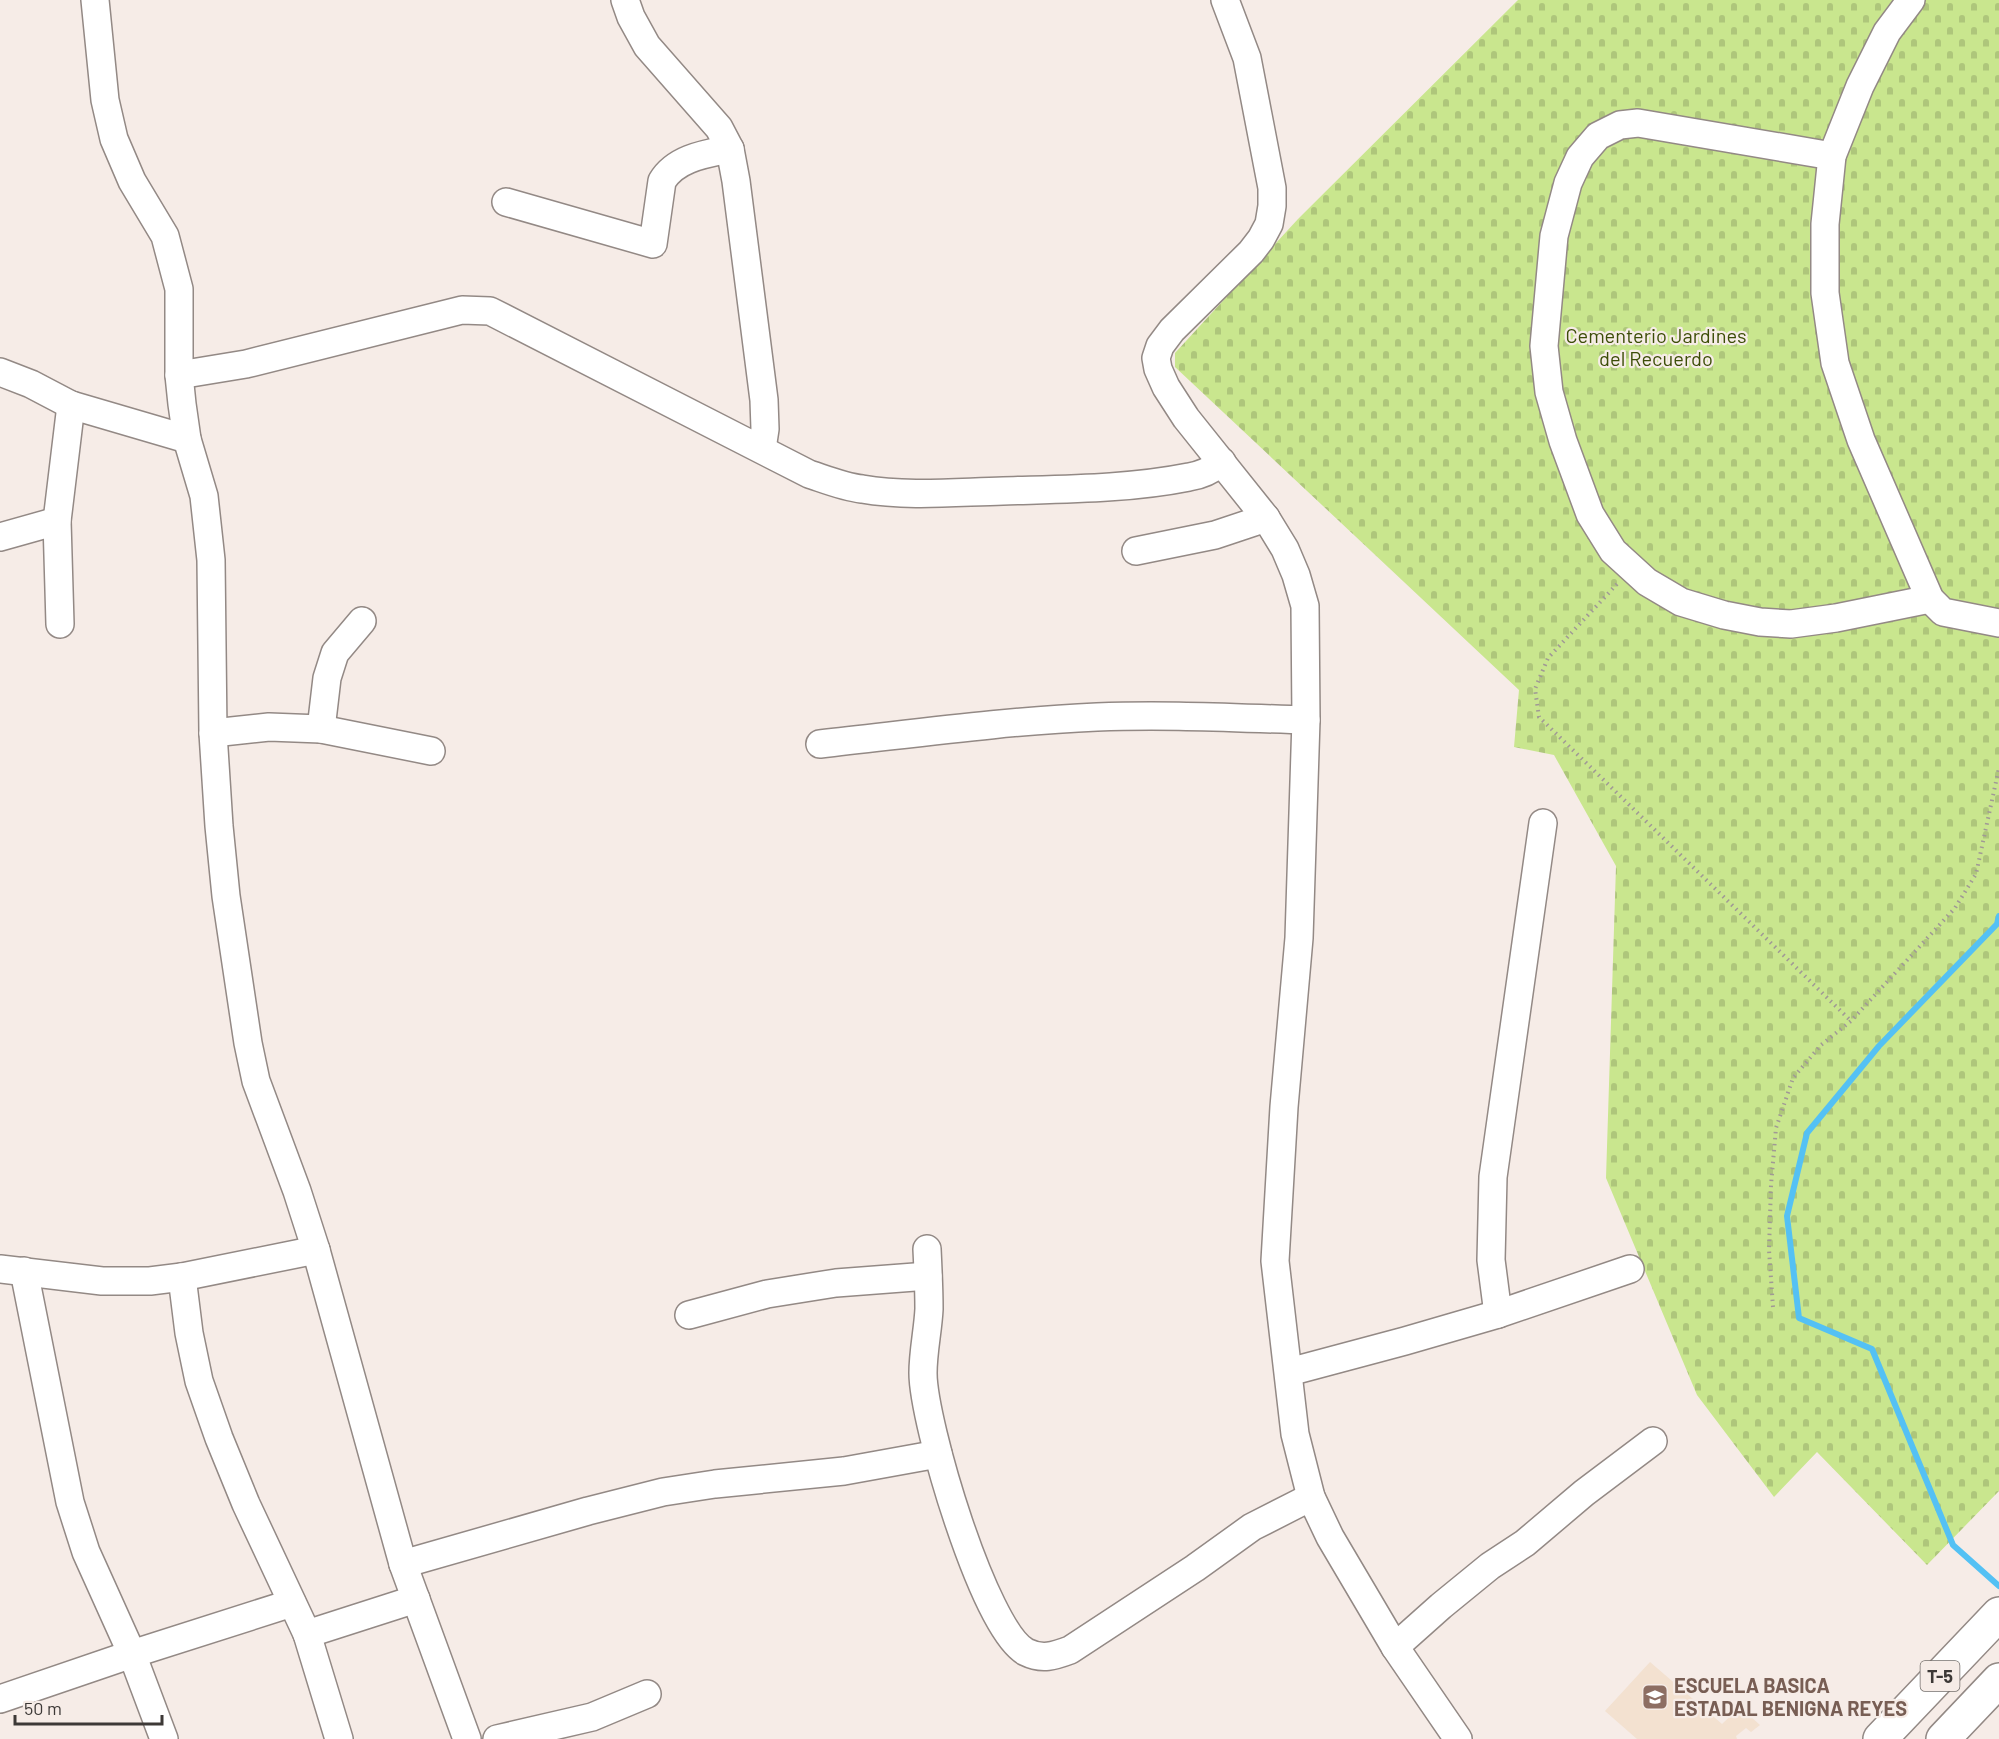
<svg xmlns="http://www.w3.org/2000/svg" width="1999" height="1739" viewBox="0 0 1999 1739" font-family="Barlow,sans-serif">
<defs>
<pattern id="cemetery-stones" width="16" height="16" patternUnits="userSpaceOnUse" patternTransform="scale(1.5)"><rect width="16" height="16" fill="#c9e68e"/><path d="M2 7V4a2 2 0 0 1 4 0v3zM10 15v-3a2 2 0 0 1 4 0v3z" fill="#aec67b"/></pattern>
</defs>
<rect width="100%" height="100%" fill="#f6ece7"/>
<!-- education -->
<path fill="#f3e1d0" d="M1650 1662 1722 1724 1740 1707 1760 1725 1751 1732 1746 1728 1736 1736 1737 1739H1637L1605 1711Z"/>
<!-- cemetery -->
<path fill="url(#cemetery-stones)" d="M1518 0H1999V1491L1927 1565 1817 1452 1774 1497 1697 1395 1606 1178 1616 866 1554 755 1514 747 1519 690 1175 367V353L1298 219Z"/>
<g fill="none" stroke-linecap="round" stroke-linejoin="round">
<!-- stream -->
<path stroke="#54c1f4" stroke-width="6" d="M1999 916 1997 924 1879 1046 1807 1133 1787 1216 1799 1318 1872 1349 1953 1545 1999 1586"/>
<defs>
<g id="minor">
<path d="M95 0 105 100 114 139 132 181 165 236 179 289V375L182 404 187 439 204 496 211 560 213 733 219 826 226 896 248 1043 256 1081 297 1191 316 1250 403 1564 467 1739"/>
<path d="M625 0 631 17 647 46 719 128 730 149 736 181 764 400 765 429 762 449"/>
<path d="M1225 0 1247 58 1272 188V206L1269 224 1261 239 1251 252 1172 330 1160 346 1156 358 1158 369 1166 387 1186 418 1266 518 1285 549 1296 575 1305 606 1306 720 1299 938 1284 1107 1275 1261 1295 1434 1311 1497 1330 1537 1395 1647 1458 1739"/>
<path d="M1911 0 1887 32 1860 86 1832 156 1825 224V293L1835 363 1861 440 1930 599 1943 612 1999 623"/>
<path d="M1832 156 1638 123 1620 125 1598 136 1580 157 1568 183 1554 236 1544 346 1549 392 1563 441 1590 514 1613 551 1647 582 1681 602 1724 615 1760 622 1791 624 1836 618 1930 599"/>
<path d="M506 202 653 244 662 181C676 158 705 154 730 149"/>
<path d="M0 372 31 384 71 405 187 439"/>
<path d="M179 375 246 364 462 310 490 311 809 474C827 480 844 487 862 489 908 497 957 492 1003 491 1065 489 1129 489 1189 477 1202 475 1212 470 1222 462"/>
<path d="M0 537 57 521"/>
<path d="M1136 551 1215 535 1266 518"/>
<path d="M60 624 57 521 71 405"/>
<path d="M321 729 327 678 335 653 362 621"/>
<path d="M213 733 269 727 321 729 431 751"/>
<path d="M820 744C912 734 1004 721 1097 717 1167 714 1237 718 1306 720"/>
<path d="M927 1249C928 1269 929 1289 929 1309 928 1330 923 1351 923 1373 923 1422 984 1629 1026 1652 1042 1660 1054 1656 1070 1650L1195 1568 1252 1527 1311 1497"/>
<path d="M0 1269 102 1281H150L182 1277 316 1250"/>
<path d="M24 1271 70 1502 86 1552 132 1654 164 1739"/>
<path d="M182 1277 189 1333 199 1381 219 1438 246 1504 307 1634 339 1739"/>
<path d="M1498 1314 1491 1260 1493 1177 1543 823"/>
<path d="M689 1315 767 1294 836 1283 928 1276"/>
<path d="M1289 1372 1405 1341 1498 1314 1630 1269"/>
<path d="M403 1564 588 1511 663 1492 715 1484 844 1471 938 1454"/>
<path d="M307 1634 416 1599"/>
<path d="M1395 1647 1441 1606 1490 1566 1525 1543 1584 1493 1653 1441"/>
<path d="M0 1699 132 1654 292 1603"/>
<path d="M497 1739 592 1717 647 1694"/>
</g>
<g id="highway">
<path d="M1880 1739 1999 1614"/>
<path d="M1943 1739 1999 1680"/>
</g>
</defs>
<!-- minor casing -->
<use href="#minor" stroke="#938985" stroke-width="30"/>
<!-- highway casing -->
<use href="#highway" stroke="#938985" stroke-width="36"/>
<!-- path -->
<g stroke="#a09995" stroke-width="4" stroke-dasharray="1.5 4.5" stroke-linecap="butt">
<path d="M1617 584 1548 658 1535 689 1539 717 1851 1021"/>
<path d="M1773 1307 1769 1250 1771 1185 1776 1128 1793 1078 1821 1045 1851 1021 1955 908 1976 874 1999 768"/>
</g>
<!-- minor -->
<use href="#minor" stroke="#fff" stroke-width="27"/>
<!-- highway -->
<use href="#highway" stroke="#fff" stroke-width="33"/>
</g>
<!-- icons -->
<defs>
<symbol id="school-square" viewBox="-11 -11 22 22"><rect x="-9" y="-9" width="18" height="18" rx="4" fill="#8d6e63" stroke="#f6ece7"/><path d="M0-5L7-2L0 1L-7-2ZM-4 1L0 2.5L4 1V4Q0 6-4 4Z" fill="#fff"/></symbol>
</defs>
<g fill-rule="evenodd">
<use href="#school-square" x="1640" y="1682" width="30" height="30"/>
</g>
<g text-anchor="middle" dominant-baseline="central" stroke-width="4.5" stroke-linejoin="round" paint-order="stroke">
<!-- shield labels -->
<rect fill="#f6ece7" stroke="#746f6c" stroke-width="1.5" x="1920.5" y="1661" width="39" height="30" rx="4.5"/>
<g font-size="18" font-weight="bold" fill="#3d3937">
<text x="1940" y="1676">T-5</text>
</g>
<!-- park labels -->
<g font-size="20" fill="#3c4d07" stroke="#f6ece7">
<text x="1656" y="335">Cementerio Jardines<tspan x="1656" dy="23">del Recuerdo</tspan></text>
</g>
<!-- education labels -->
<g font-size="20" font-weight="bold" fill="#785e54" stroke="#f6ece7" text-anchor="start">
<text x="1674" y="1685">ESCUELA BASICA<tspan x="1674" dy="23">ESTADAL BENIGNA REYES</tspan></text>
</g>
</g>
<!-- scale -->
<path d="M15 1715v9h147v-9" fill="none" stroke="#3d3937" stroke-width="3"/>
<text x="24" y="1715" font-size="18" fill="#3d3937" stroke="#f6ece7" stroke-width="4.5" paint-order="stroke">50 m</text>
</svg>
